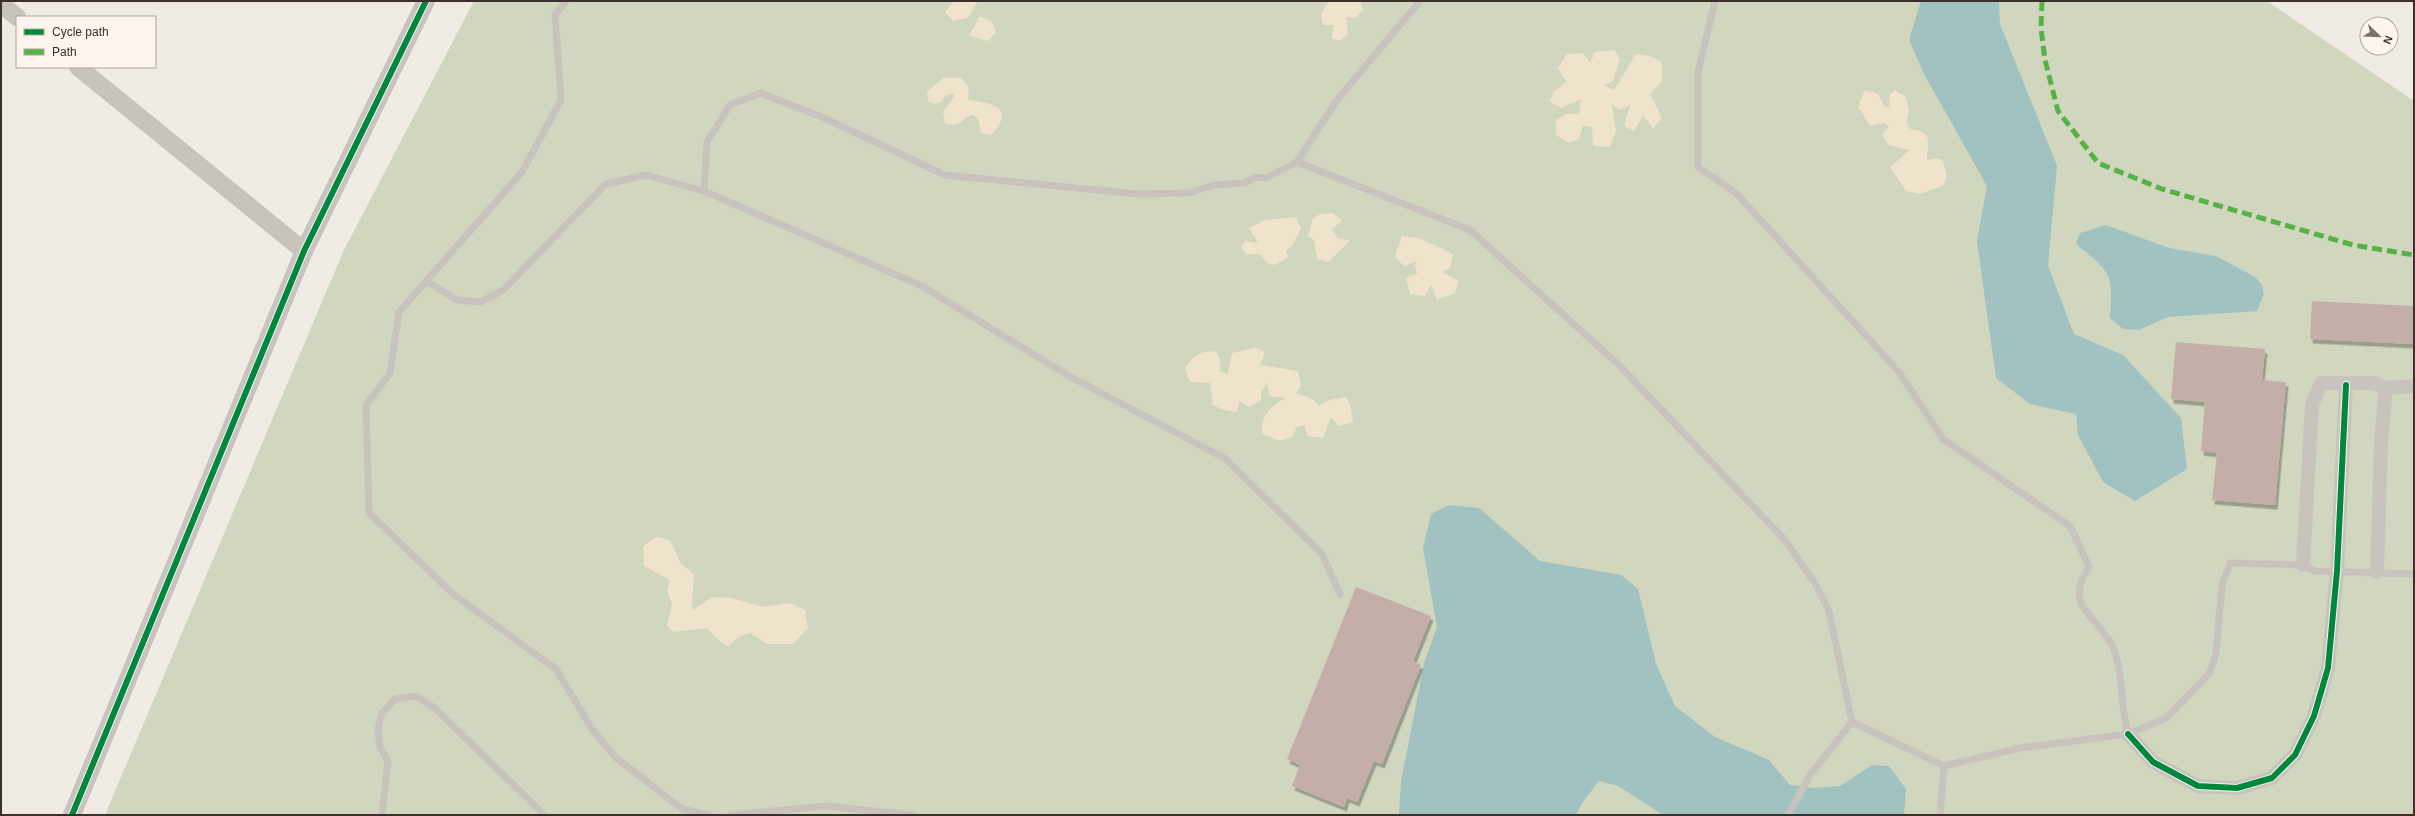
<svg xmlns="http://www.w3.org/2000/svg" width="2415" height="816" viewBox="0 0 2415 816" font-family="Arial,sans-serif">
<defs>
<filter id="shadow"><feDropShadow dx="2.5" dy="4.5" stdDeviation="0" flood-color="#0004"/></filter>
</defs>
<rect width="100%" height="100%" fill="#f0ebe5"/>
<!-- green -->
<path fill="#d1d6bf" d="M474 1H2267L2414 101V815H105L343 252Z"/>
<!-- sand -->
<g fill="#efe3cc">
<path d="M954 1H978L968 18 953 21 945 12Z"/>
<path d="M1329 1H1360L1363 10 1356 18 1346 17 1348 34 1339 41 1332 38 1334 25H1323L1321 14Z"/>
<path d="M980 16 991 21 996 32 988 41 969 36Z"/>
<path d="M1614 50 1620 59 1613 81 1604 85 1614 90 1636 54 1650 56 1662 62V81L1650 94 1662 118 1653 128 1643 116 1634 131 1624 126 1630 105 1620 110 1612 105 1616 131 1610 147 1593 146 1592 127 1583 125 1579 139 1569 143 1556 135V120L1566 114H1579L1581 99 1562 108 1550 102 1554 91 1566 82 1558 68 1567 54 1583 53 1590 63 1595 52Z"/>
<path d="M943 78H961L969 87 968 100C992 103 1017 108 991 135L981 133 978 118 973 114C958 120 963 128 945 123L943 112 954 97V93L945 96 941 102 934 104 928 101 927 92Z"/>
<path d="M1865 90 1878 94 1885 107 1890 108 1889 95 1895 90 1905 96 1909 110 1906 123 1910 129C1934 132 1928 141 1927 160L1937 158 1943 161 1947 176 1943 186 1920 194 1906 191 1890 167 1910 150 1888 145 1882 135 1889 126 1884 123 1870 126 1858 107Z"/>
<path d="M1333 213 1342 221 1332 229 1338 238 1350 241 1328 262 1317 259 1314 240 1308 236 1313 218 1321 214Z"/>
<path d="M1296 217 1301 229 1292 246 1286 251 1288 257 1275 265 1267 263 1260 254H1246L1241 247 1245 241 1258 243 1249 228 1265 220Z"/>
<path d="M1402 236 1419 238 1453 254 1450 268 1443 272 1459 281 1455 293 1437 300 1431 285 1425 296 1410 294 1406 279 1411 275 1417 274 1415 265 1417 261 1404 266 1395 257Z"/>
<path d="M1255 348 1265 352 1260 365 1298 371 1301 386 1296 393 1313 399 1319 406 1329 400 1346 397 1351 408 1353 422 1339 426 1331 418 1323 438 1308 436 1304 425 1297 427 1292 437 1280 441 1262 434C1260 416 1270 407 1285 398L1270 396 1267 383 1261 392V400L1249 407 1240 401 1236 412 1223 410 1213 405 1210 383 1190 382 1185 368C1194 356 1200 350 1216 352L1220 359V371L1228 374 1232 353Z"/>
<path d="M656 537 670 540 681 564 694 574 692 604 693 610 712 597 732 598 763 607 790 603 805 610 808 628 793 644H767L750 633 740 636 728 646 722 643 707 628 673 632 667 626 672 604 667 591 670 580 644 566 643 546Z"/>
</g>
<!-- water -->
<g fill="#a1c2c1">
<path d="M1921 1H1999L2000 24 2057 166 2048 266 2074 334 2123 355 2181 418 2187 469 2135 501 2103 482 2078 435 2076 414 2030 404 1996 378 1977 241 1987 186 1924 74 1909 40Z"/>
<path d="M2106 225 2169 248 2216 256 2255 277 2262 285 2264 294 2257 311 2168 317 2139 330 2123 329 2110 318C2113 271 2111 273 2076 244L2080 233Z"/>
<path d="M1449 505 1479 508 1540 561 1621 575 1638 589 1656 664 1675 706 1715 737 1769 760 1790 785 1814 788 1840 786 1872 765 1889 766 1906 789 1904 815H1663L1618 786 1599 781 1582 803 1576 815H1399L1401 782 1424 663 1437 627 1423 548 1431 514Z"/>
</g>
<!-- building -->
<g fill="#c3afa7" filter="url(#shadow)">
<path d="M2312 301 2414 306V344L2310 339Z"/>
<path d="M2176 342 2265 349 2262 380 2286 382 2275 505 2212 500 2217 453 2201 451 2205 402 2171 399Z"/>
<path d="M1356 587 1431 616 1413 661 1421 665 1382 764 1374 761 1357 802 1347 798 1344 807 1292 786 1300 765 1287 759Z"/>
</g>
<g fill="none" stroke-linecap="round" stroke-linejoin="round">
<!-- service -->
<g stroke="#c9c3be" stroke-width="7">
<path d="M566 1 555 15 561 100 522 172 399 312 390 373 366 405 369 513 453 594 556 669 592 729 615 757 682 809 708 815"/>
<path d="M1715 1 1698 72V167L1736 193 1899 372 1943 439 2071 527 2089 567C2083 577 2077 587 2080 599 2082 611 2107 633 2113 647 2124 675 2120 705 2128 734"/>
<path d="M1297 162 1470 230 1619 365 1784 539 1815 583 1829 611 1852 722 1944 766 2020 748 2128 734 2166 718 2209 674 2216 654 2222 585 2230 563 2303 565 2315 571 2414 574"/>
<path d="M704 191 707 142 730 105 761 93 822 117 945 175 1138 194 1189 193 1214 185 1245 183 1255 177 1266 178 1297 162 1337 100 1420 1"/>
<path d="M426 281 457 300 481 302 503 290 606 184 646 175 704 191 922 286 1069 376 1226 459 1322 554 1340 594"/>
<path d="M382 815 388 761 380 747 378 729 382 713 395 699 416 696 436 709 544 815"/>
<path d="M730 815 825 806 914 815"/>
<path d="M1788 815 1810 775 1852 722"/>
<path d="M1940 815 1944 766"/>
</g>
<!-- minor -->
<g stroke="#c9c3be" stroke-width="14">
<path d="M2303 565 2312 405 2321 383H2374L2386 388 2414 386"/>
<path d="M2377 572 2381 442 2386 388"/>
<path d="M2128 734 2153 762 2198 786 2237 788 2272 778 2295 755 2314 716 2328 668 2337 571 2346 385"/>
</g>
<!-- tertiary -->
<g stroke="#c9c3be" stroke-width="18">
<path d="M1 4 17 17"/>
<path d="M78 67 304 251"/>
<path d="M72 815 304 251 426 1"/>
</g>
<!-- quiet -->
<path stroke="#57b246" stroke-width="5" stroke-dasharray="10 5" stroke-linecap="butt" d="M2042 1 2041 28 2045 60 2058 111 2098 163 2162 189 2353 245 2414 255"/>
<defs>
<g id="cycleway">
<path d="M2128 734 2153 762 2198 786 2237 788 2272 778 2295 755 2314 716 2328 668 2337 571 2346 385"/>
<path d="M72 815 304 251 426 1"/>
</g>
</defs>
<!-- cycleway casing -->
<use href="#cycleway" stroke="#fbf5ee" stroke-width="8"/>
<!-- cycleway -->
<use href="#cycleway" stroke="#00873e" stroke-width="6"/>
</g>
<!-- border -->
<rect width="2415" height="816" fill="none" stroke="#3b302b" stroke-width="4"/>
<!-- legend -->
<rect x="16" y="16" width="140" height="52" fill="#fbf5ee" stroke="#aea6a0"/>
<rect x="24" y="29" width="20" height="6" fill="#00873e" stroke="#aea6a0"/>
<text x="52" y="36" font-size="12" fill="#3b302b">Cycle path</text>
<rect x="24" y="49" width="20" height="6" fill="#57b246" stroke="#aea6a0"/>
<text x="52" y="56" font-size="12" fill="#3b302b">Path</text>
<!-- north arrow -->
<g transform="translate(2379 36) rotate(113)"><circle r="19" fill="#fbf5ee" stroke="#aea6a0"/>
<path d="M0-3L7 15L0 10L-7 15Z" fill="#7a716c"/>
<text y="-6" font-size="11" font-weight="bold" text-anchor="middle" fill="#3b302b">N</text>
</g>
</svg>
